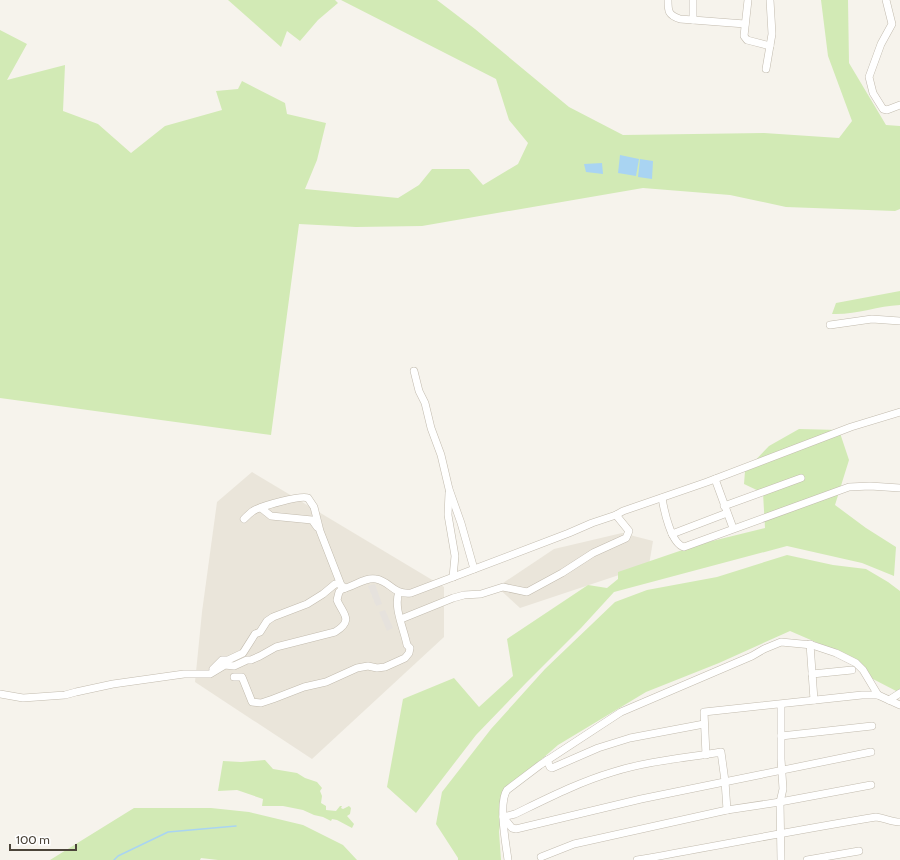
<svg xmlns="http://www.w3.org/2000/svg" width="900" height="860" viewBox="0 0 900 860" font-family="Cabin,sans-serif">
<rect width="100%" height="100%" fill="#f6f3ec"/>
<!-- residential -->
<g fill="#eae5da">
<path d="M252 472 444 587V637L312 759 195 682 202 612 217 502Z"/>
<path d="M622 533 653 541 649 565 520 608 497 587 554 549Z"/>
</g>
<!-- industrial -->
<g fill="#e6e2dd">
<path d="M375 584 382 604 376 606 368 586Z"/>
<path d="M385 610 393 628 387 631 379 612Z"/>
</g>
<!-- green -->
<g fill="#d2eab5">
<path d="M228 0H335L338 3 318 20 300 41 287 31 281 47Z"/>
<path d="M341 0H437L475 29 569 107 623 135 764 133 839 138 852 121 828 56 821 0H848L849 63 886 125 900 126V209L895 211 786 207 730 195 643 188 422 226 356 227 299 224 271 435 0 398V30L27 44 7 80 65 65 63 111 98 124 131 153 165 126 222 110 216 91 238 89 242 81 285 103 287 114 326 123 317 160 305 189 398 198 419 185 432 169H469L483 185 518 164 528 143 509 120 496 79Z"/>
<path d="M900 291V305C877 306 856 315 832 314L836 303Z"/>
<path d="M799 429 839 430 849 460 835 505 866 528 896 547 894 576 862 563 787 546 614 592 581 628 526 683 476 735 416 813 387 787 403 699 454 678 479 707 513 676 507 639 588 585 607 588 618 579V572L700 544 765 528 763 493 744 484 745 471 769 446Z"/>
<path d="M787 555 833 565 866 569 888 582 900 591V693L871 678 841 653 790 631 719 663 646 692 558 745 504 792 499 832 501 860H458V858L436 824 442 792 491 729 545 669 615 602 647 590 717 577Z"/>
<path d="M265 760 273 769 297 773 305 778 317 782 322 788 320 791 322 796 321 803 326 806V810L336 811 340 806H342L341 808 343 809 349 806 351 808 350 814 347 816 354 824 352 828 337 820 332 819 331 821 323 817 314 815 303 810 283 806H262L263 799 237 790 218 791 223 761 241 762Z"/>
<path d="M134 808H211L249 812 303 825 343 845 357 860H218L201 858 200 860H50Z"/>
</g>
<!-- water -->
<g fill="#a9d4f2">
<path d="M620 155 639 159 636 176 618 173Z"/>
<path d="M640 159 653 161 652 179 638 177Z"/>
<path d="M602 163 603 174 586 172 584 164Z"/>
</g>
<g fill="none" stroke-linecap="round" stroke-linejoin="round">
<!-- stream -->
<path stroke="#a9d4f2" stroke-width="1.5" d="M114 860 118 856 168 832 236 826"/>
<defs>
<g id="minor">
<path d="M668 0C668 11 668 15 680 19L745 24"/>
<path d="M748 0 744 36 747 40 770 46"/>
<path d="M886 0 892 24 881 44 869 77 873 93 883 109 887 110 900 105"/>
<path d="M693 20V0"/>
<path d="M766 69 772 34 770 0"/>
<path d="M830 325 872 319 900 321"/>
<path d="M414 371 419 391 425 403 431 428 441 455 449 489 461 523 474 569"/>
<path d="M715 479 733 528"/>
<path d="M449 493 448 515 455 556 453 577"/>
<path d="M662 498C664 510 671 544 684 547L849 487 870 486 900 488"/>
<path d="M724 506 801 478"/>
<path d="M261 508 271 516 312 520 317 527"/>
<path d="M244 519C247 516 250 513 253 511 261 506 301 495 308 498L314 507 320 531 341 585"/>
<path d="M672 534 727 513"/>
<path d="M401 619 453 598 464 595 481 594 503 587 527 592 562 573 593 553 626 538 629 531 616 515"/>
<path d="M810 644 814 700"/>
<path d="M213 669 222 660H228L243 653 255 634 260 632 267 621 273 617 307 604 323 594 335 584H339L345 588"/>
<path d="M812 674 852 670"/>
<path d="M234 677H242L252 702 261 703 273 699 304 687 326 682 357 668 368 666 377 668 385 667 405 658 409 653 410 648 407 645C404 629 393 607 399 592"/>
<path d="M0 694 23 698 65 695 76 692 113 684 184 674H210L225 665 234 666 247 660H251L260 656 276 647 335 632C355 620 342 613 337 600L339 592 342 589C354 587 364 577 376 579 390 581 393 595 411 593L569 533 592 523 616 515 623 511 707 482 851 427 900 412"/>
<path d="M889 700 900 693"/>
<path d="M781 705V759L783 789 780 802 781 860"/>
<path d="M781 736 872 726"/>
<path d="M706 755 704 712 862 695H878"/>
<path d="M547 760 550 767 552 768 598 748 630 738 704 724"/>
<path d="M727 810 725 781 721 752C685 758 648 761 613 772 579 782 546 799 515 814L503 817 512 828 516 829 641 799 871 752"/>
<path d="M541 857 574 844 727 810 780 802 871 785"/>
<path d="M508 860C506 844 498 803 507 790L540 765 621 712 752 656 764 649 781 642 812 645 836 653 856 663 863 670 878 695 900 705"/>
<path d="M637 860C716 846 796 830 876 817 885 818 891 822 900 822"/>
<path d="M807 860 859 851"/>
</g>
</defs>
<!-- minor casing -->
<use href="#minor" stroke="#c2bbae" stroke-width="8"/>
<!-- minor -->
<use href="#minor" stroke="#fff" stroke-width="7"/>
</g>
<!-- scale -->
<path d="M10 844v6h66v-6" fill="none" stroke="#4b4439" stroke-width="2"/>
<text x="16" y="844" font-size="12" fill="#4b4439" stroke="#ffffff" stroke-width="3" paint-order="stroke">100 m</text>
</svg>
